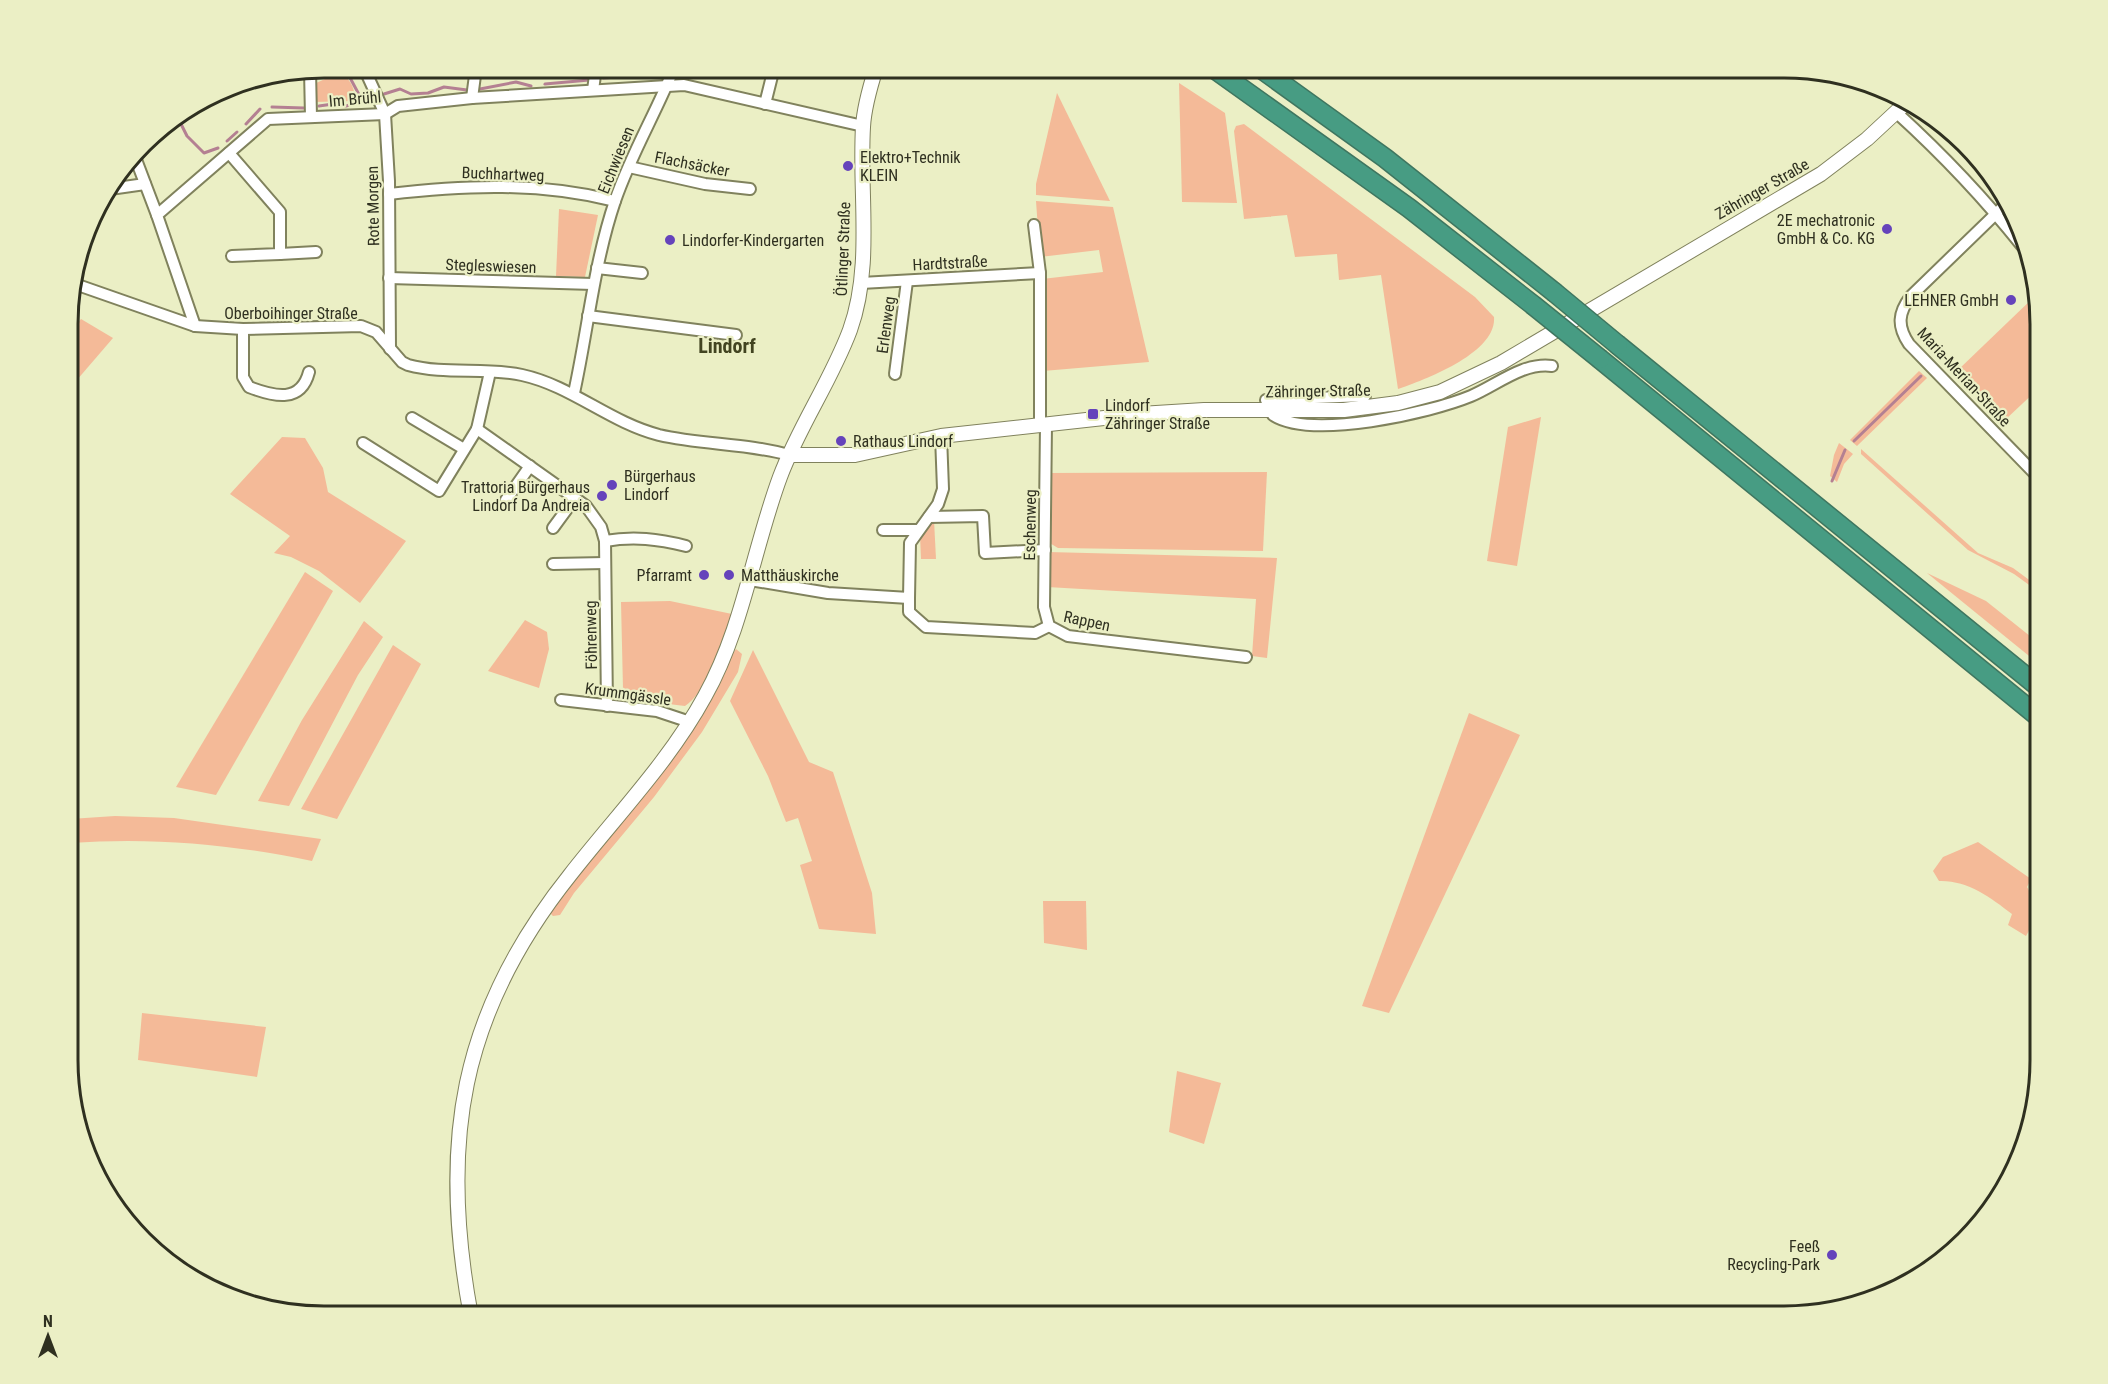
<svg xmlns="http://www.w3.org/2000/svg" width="2108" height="1384" viewBox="0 0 2108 1384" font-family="'Roboto Condensed',sans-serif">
<rect width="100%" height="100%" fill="#ebefc5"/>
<!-- green -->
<g fill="#f4ba98">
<path d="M336 74H343C351 81 356 90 354 101L314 102V84Z"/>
<path d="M1179 83 1225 113 1237 203 1182 202Z"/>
<path d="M1057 93 1110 201 1036 195V184Z"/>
<path d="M1244 124 1475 297 1494 317C1497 353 1424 380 1398 389L1381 275 1339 280 1337 254 1295 257 1287 215 1244 219 1234 131 1236 126Z"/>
<path d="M1036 201 1113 207 1149 362 1043 371 1042 279 1103 272 1099 250 1040 257Z"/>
<path d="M559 209 598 215 585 277 556 276Z"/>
<path d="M2036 295 2040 307V387L2005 420 1958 370Z"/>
<path d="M81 319 113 338 70 388V333Z"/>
<path d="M1919 371 1927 378 1857 446 1850 440Z"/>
<path d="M1541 417 1517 566 1487 561 1508 427Z"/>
<path d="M282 437 305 438 323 468 328 492 406 541 360 603 319 571 291 557 274 553 290 536 230 494Z"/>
<path d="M1839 443 1853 454 1844 464 1837 482 1830 476 1834 455Z"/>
<path d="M1861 449 1978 553 2013 568 2040 588V593L2014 574 1968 550 1861 454Z"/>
<path d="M1267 472 1263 551 1058 548 1048 542 1049 473Z"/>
<path d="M934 520 936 559H921L920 535 930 521Z"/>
<path d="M1048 552 1277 558 1267 658 1252 656 1256 599 1047 587Z"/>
<path d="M305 572 333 591 216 795 176 787Z"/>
<path d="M1927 573 1986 601 2040 644V665Z"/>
<path d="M670 601 732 614C723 638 707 693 685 706L627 699 623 689 621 602Z"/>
<path d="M525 620 547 632 549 649 539 688 488 671Z"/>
<path d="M364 621 383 637 358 675 289 806 258 801 302 720Z"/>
<path d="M393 645 421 664 337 819 301 809Z"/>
<path d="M736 649 742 654 738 672 702 732 654 797 574 893 560 915 553 916 550 913Z"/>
<path d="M753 650 809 762 833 772 872 893 876 934 819 929 800 865 812 861 798 818 786 822 768 776 730 701Z"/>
<path d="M1469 713 1520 735 1389 1013 1362 1006Z"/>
<path d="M115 816 174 818 321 839 312 861C231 844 152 837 70 843V819Z"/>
<path d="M1978 842 2031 879 2027 887 2040 911 2026 936 2008 925 2012 914C1990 897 1967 880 1939 881L1933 871 1943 857Z"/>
<path d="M1043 901H1086L1087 950 1044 943Z"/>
<path d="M142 1013 266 1027 257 1077 138 1060Z"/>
<path d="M1177 1071 1221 1083 1204 1144 1169 1132Z"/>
</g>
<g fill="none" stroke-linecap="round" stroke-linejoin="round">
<!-- stream -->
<g stroke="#b48092" stroke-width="3">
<path d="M351 68 348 74 363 102"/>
<path d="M603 78 664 74 668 68"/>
<path d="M545 84 589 80"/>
<path d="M480 89 516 82 531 86"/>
<path d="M384 94 400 89 411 94 428 93 444 87 467 90"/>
<path d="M319 106 333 104 346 106 371 99"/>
<path d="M272 107 304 108"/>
<path d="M171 121 181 124 187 136 204 153 218 148"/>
<path d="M246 124 260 109"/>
<path d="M227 141 237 132"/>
<path d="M1854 441 1921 376"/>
<path d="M1832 481 1845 450"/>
</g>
<defs>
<g id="street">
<path d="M364 68 385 114 389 181 390 349"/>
<path d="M310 70 311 117"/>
<path d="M593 90 596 68"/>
<path d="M472 98 476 68"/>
<path d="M765 104 774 68"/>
<path d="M1897 113C1942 154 1984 198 2022 246"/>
<path d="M229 153 280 212V254L232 256"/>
<path d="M135 157 157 215"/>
<path d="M629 167 705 184 750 189"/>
<path d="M110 189 145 184"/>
<path d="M389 194C465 185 540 182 615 201"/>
<path d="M2008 202 1911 296C1898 313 1897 326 1909 344L2040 479"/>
<path d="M1034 225 1040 273V424"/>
<path d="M280 254 316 252"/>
<path d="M597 268 642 273"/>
<path d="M389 278 593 284"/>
<path d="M72 283 195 326 243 329 361 326 376 332 402 362 408 365C445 375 485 367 522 375 572 386 609 422 659 435 702 445 747 443 789 455"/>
<path d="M861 283 1040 273"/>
<path d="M588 316 736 335"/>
<path d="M195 326 157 215 268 119 385 114 398 106 472 98 684 85 863 126"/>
<path d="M243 329V377L249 387C275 397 301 403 309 372"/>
<path d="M895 374 907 281"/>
<path d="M574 393C588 329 594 263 615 201 631 154 656 113 674 68"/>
<path d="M1365 396 1266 400 1273 415C1311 440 1430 413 1471 396 1497 385 1523 362 1552 366"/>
<path d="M412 418 464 449"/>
<path d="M1046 424 1044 607 1049 626 1068 636 1246 657"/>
<path d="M477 429 586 506 601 527 605 541 607 706"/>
<path d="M363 443 439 491 477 429 490 372"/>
<path d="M506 500 530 466"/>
<path d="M929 517 983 516 985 553 1045 550"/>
<path d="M553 528 575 498"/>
<path d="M883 530H918"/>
<path d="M605 541C634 536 658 539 686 546"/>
<path d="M553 564 605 563"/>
<path d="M750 580 828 593 909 598 910 543 938 504 943 489 941 436"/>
<path d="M909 598V612L926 627 1035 633 1049 626"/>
<path d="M561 700 657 711 690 722"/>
</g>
<g id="secondary">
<path d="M789 455H855L941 436 1140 414 1204 410H1344L1398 403 1440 392 1501 363 1821 174 1867 139 1908 101"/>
<path d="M471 1316C439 1145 459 1014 570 875 616 816 669 762 705 696 743 628 753 550 780 477 799 426 831 381 850 330 873 266 859 194 863 127 864 107 870 87 876 68"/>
</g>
<g id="highway">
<path d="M1213 68 1409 208 1533 305"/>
<path d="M1260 68 1385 158 1554 292"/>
<path d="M1618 345 2040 688"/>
<path d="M1600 359 2040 718"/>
</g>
</defs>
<!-- street casing -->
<use href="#street" stroke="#80825d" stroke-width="14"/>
<!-- secondary casing -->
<use href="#secondary" stroke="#80825d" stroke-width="16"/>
<!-- highway casing -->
<use href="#highway" stroke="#3f7660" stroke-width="21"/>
<!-- street -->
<use href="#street" stroke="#fff" stroke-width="10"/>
<!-- secondary -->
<use href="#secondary" stroke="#fff" stroke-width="14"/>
<!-- highway -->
<use href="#highway" stroke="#479c83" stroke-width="18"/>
<defs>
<g id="highway-bridge">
<path d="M1554 292 1618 345"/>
<path d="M1533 305 1600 359"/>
</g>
</defs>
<!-- highway-bridge casing -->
<use href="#highway-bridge" stroke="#3f7660" stroke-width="21" stroke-linecap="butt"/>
<!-- highway-bridge -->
<use href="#highway-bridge" stroke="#479c83" stroke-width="18"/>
</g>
<!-- markers -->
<g fill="#6543bb" stroke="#ebefc5" stroke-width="2">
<circle cx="848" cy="166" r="6"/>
<circle cx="1887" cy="229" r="6"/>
<circle cx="670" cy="240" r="6"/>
<circle cx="2011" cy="300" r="6"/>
<rect x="1087" y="408" width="12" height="12" rx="3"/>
<circle cx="841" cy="441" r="6"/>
<circle cx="612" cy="485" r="6"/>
<circle cx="602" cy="496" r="6"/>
<circle cx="704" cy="575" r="6"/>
<circle cx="729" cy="575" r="6"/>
<circle cx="1832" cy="1255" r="6"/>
</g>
<g text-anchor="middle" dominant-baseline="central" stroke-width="4.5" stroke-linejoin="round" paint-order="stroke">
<!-- street labels -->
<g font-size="16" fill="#2f3020" stroke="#ebefc5">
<text transform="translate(355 99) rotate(-5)">Im Brühl</text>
<text transform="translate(616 160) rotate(-68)">Eichwiesen</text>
<text transform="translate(692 164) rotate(11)">Flachsäcker</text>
<text transform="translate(503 174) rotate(2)">Buchhartweg</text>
<text transform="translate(1762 189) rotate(-30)">Zähringer Straße</text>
<text transform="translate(373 206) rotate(-91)">Rote Morgen</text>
<text transform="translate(843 249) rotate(-88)">Ötlinger Straße</text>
<text transform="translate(950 263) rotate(-3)">Hardtstraße</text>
<text transform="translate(491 266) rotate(2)">Stegleswiesen</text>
<text x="291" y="313">Oberboihinger Straße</text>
<text transform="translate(886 325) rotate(-82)">Erlenweg</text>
<text transform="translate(1964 377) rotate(47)">Maria-Merian-Straße</text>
<text transform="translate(1318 391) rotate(-1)">Zähringer Straße</text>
<text transform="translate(1030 525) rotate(-89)">Eschenweg</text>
<text transform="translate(1087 621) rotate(12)">Rappen</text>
<text transform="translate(591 635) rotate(-91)">Föhrenweg</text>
<text transform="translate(628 694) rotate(8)">Krummgässle</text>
</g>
<!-- poi labels -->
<g font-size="16" fill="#2f3020" stroke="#ebefc5" text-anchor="start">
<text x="860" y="157">Elektro+Technik<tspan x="860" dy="18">KLEIN</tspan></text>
<text x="1875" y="220" text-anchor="end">2E mechatronic<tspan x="1875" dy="18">GmbH &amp; Co. KG</tspan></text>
<text x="682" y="240">Lindorfer-Kindergarten</text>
<text x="1999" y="300" text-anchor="end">LEHNER GmbH</text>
<text x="1105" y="405">Lindorf<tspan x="1105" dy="18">Zähringer Straße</tspan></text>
<text x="853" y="441">Rathaus Lindorf</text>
<text x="624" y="476">Bürgerhaus<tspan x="624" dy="18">Lindorf</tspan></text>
<text x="590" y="487" text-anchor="end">Trattoria Bürgerhaus<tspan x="590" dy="18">Lindorf Da Andreia</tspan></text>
<text x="692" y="575" text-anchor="end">Pfarramt</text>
<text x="741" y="575">Matthäuskirche</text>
<text x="1820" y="1246" text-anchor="end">Feeß<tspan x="1820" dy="18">Recycling-Park</tspan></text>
</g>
<!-- quarter labels -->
<g font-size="20" font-weight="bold" fill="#424421" stroke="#ebefc5">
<text x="727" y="346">Lindorf</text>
</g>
</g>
<!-- crop -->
<path d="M0 0H2108V1384H0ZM324 78H1784A246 246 0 0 1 2030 324V1060A246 246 0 0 1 1784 1306H324A246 246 0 0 1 78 1060V324A246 246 0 0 1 324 78Z" fill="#ebefc5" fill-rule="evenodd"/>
<path fill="none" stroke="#2f3020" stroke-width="3" d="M324 78H1784A246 246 0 0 1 2030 324V1060A246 246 0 0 1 1784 1306H324A246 246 0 0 1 78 1060V324A246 246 0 0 1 324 78Z"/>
<!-- north arrow -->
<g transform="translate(48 1336)" stroke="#ebefc5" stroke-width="4.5" paint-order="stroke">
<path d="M0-4.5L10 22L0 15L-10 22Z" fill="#2f3020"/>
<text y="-9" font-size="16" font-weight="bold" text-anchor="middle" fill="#2f3020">N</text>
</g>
</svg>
